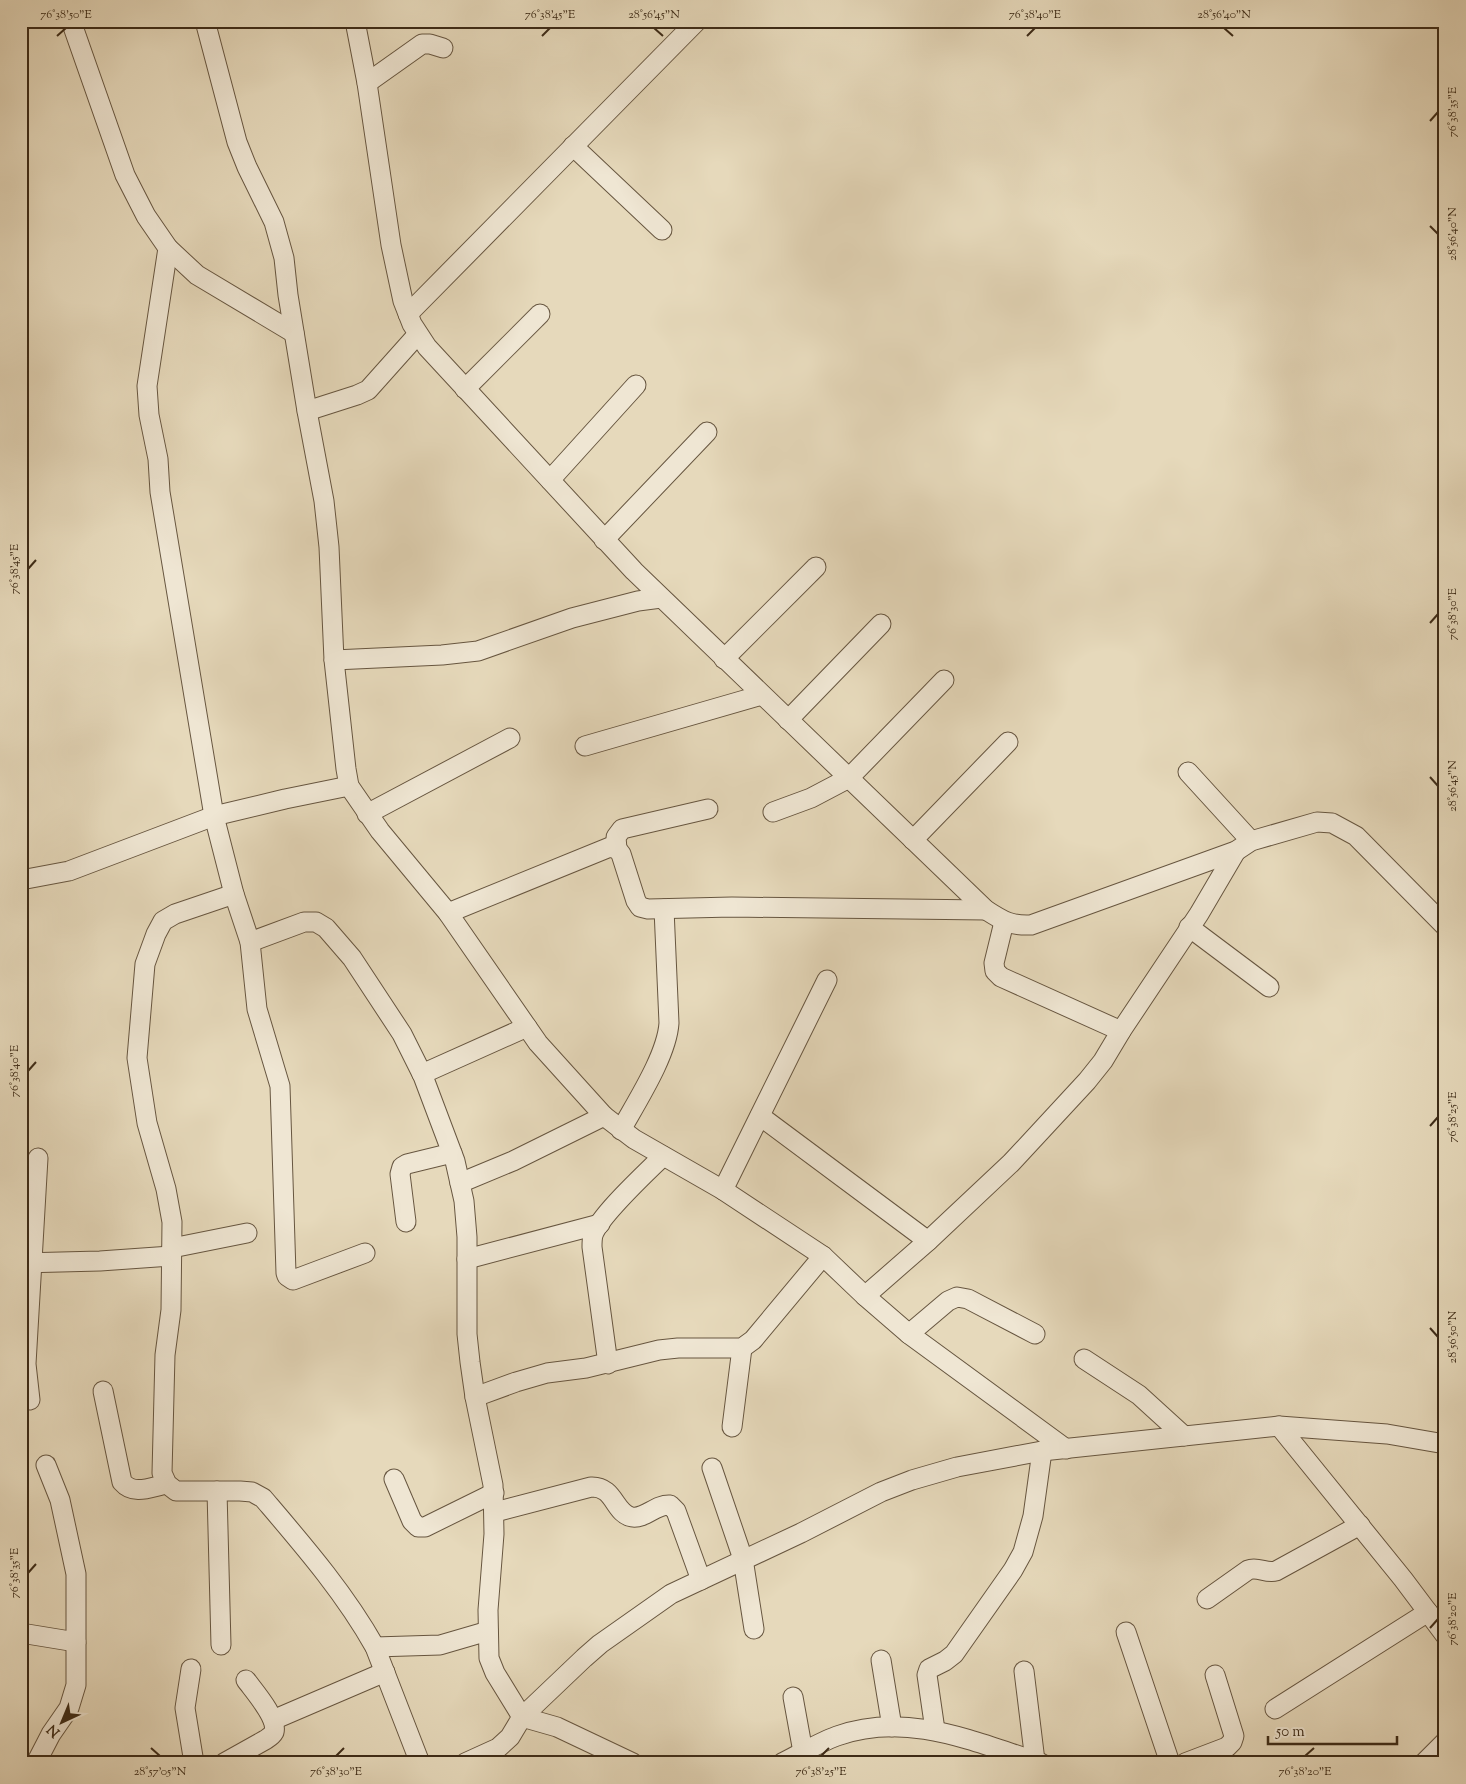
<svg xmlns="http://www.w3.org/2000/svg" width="1466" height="1784" viewBox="0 0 1466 1784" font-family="'Sorts Mill Goudy',serif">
<rect width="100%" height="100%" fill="#e6d9bb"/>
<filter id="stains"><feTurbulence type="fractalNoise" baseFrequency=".004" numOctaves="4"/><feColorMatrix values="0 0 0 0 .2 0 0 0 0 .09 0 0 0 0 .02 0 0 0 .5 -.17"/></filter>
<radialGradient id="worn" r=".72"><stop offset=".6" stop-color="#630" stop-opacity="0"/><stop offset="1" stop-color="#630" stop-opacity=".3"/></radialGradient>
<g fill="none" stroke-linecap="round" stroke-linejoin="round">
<defs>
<g id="street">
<path d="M71 21 125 175 146 216 168 248 197 275 294 333"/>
<path d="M205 21 237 142 247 167 274 222 284 258 288 295 307 411 324 501 329 547 334 660 346 769 349 786 380 831 448 913 538 1043 604 1116 634 1139 723 1190 823 1256 865 1296 909 1334 1066 1449"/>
<path d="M355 21 367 83 391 245 403 301 412 324 427 347 634 571 986 910C1003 921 1011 926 1031 925L1236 851 1251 841 1317 822 1332 823 1356 836 1445 926"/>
<path d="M367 83 422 44H430L443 48"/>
<path d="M573 146 662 230"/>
<path d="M168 248 147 386 149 415 158 459 160 492 214 816 234 894 250 942 257 1009 280 1086 286 1273 287 1276 293 1280 365 1253"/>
<path d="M408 314 697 21"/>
<path d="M465 389 540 314"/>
<path d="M307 411 357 395 368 390 418 334"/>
<path d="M550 480 636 385"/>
<path d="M604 540 707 432"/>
<path d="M724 659 816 567"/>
<path d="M334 660 442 655 478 651 572 618 638 601 661 598"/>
<path d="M788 720 881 624"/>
<path d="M585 746 762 695"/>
<path d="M1188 772 1251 841"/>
<path d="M773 812 811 798 849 778 944 680"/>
<path d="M367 814 510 738"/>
<path d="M913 840 1008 742"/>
<path d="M617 849 616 837 622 829 708 809"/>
<path d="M21 880 69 871 214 816 285 799 349 786"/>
<path d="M234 894 175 914 163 921 156 934 145 964 137 1058 147 1123 166 1189 172 1222 171 1310 165 1355 162 1473 167 1484 176 1491H240L252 1492 263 1498C303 1545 344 1592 375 1647L420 1763"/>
<path d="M448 913 610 847 617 849 621 854 636 901 640 907 648 909 732 907 986 910"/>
<path d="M1004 922 994 963 995 971 1001 977 1121 1031"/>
<path d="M1189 927 1269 987"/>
<path d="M250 942 304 922H316L326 928 352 958 402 1034 423 1076 455 1161 464 1201 467 1237V1334L470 1362 475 1397 493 1485 494 1534 488 1610 489 1658 495 1673 522 1717 557 1727 633 1763"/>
<path d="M422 1074 527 1027"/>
<path d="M760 1116 928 1241"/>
<path d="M621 1130C637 1101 667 1055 669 1023L664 909"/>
<path d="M460 1183 513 1161 604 1116"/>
<path d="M723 1190 827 980"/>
<path d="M406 1222 400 1174 402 1167 407 1164 452 1153"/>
<path d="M172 1248 247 1233"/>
<path d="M467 1259 600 1224"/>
<path d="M21 1263 100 1261 171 1256"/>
<path d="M865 1296 928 1241 1011 1163 1087 1081 1103 1061 1121 1031 1199 914 1236 851"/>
<path d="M909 1334 948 1301 957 1297 968 1299 1035 1334"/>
<path d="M1084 1359 1139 1395 1184 1436"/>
<path d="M608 1364 592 1247C592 1243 592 1239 593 1235 600 1215 646 1173 663 1156"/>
<path d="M103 1391 122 1482C134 1496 151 1487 167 1484"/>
<path d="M475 1397 516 1382 547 1373 586 1368 659 1350 678 1348H742L753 1340 823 1256"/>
<path d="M30 1400 26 1364 38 1158"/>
<path d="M1279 1426 1403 1579 1445 1635"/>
<path d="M732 1427 742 1348"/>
<path d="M712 1468 743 1559 754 1629"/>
<path d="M394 1479 412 1521 418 1527H425L494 1493"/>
<path d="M217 1491 221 1645"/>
<path d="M495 1512 591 1487C615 1486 614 1514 632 1517 645 1519 656 1504 670 1505L676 1511 701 1580"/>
<path d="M1207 1599 1248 1570C1258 1566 1266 1574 1276 1571L1360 1525"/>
<path d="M1126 1632 1170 1763"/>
<path d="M21 1633 76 1642"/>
<path d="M375 1647 440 1645 488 1631"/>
<path d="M881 1660 892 1727"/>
<path d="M191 1669 185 1708 194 1763"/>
<path d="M1024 1671 1035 1761"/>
<path d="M793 1697 803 1752"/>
<path d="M1275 1709 1428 1612"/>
<path d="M273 1720 385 1672"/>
<path d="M935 1730 927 1675 929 1669 945 1661 954 1654 1013 1570 1023 1552 1033 1516 1042 1451"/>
<path d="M36 1763 51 1734 69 1708 76 1685V1574L60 1500 46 1465"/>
<path d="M224 1763 265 1740C268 1738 272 1736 274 1732 278 1718 254 1691 246 1680"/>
<path d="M465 1763 498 1748 510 1737 522 1717 584 1658 600 1644 671 1594 801 1533 881 1492 912 1480 957 1467 1042 1451 1279 1426 1387 1434 1445 1444"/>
<path d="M782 1763C800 1754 818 1743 837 1736 907 1711 974 1742 1041 1763"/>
<path d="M1185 1763 1227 1747 1232 1742 1234 1736 1215 1675"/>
<path d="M1424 1763 1445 1742"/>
</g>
</defs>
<!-- street casing -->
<use href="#street" stroke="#675640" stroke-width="21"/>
<!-- street -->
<use href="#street" stroke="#efe6d3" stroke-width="19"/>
</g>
<!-- ticks -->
<path fill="none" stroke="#3d2b17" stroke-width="2" d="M654 28 663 36M1224 28 1233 36M57 36 66 28M542 36 550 28M1027 36 1035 28M1430 121 1438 112M1430 226 1438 234M28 569 36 560M1430 623 1438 614M1430 777 1438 786M28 1071 36 1062M1430 1126 1438 1117M1430 1328 1438 1337M28 1573 36 1564M1430 1628 1438 1619M151 1748 160 1756M336 1756 344 1748M821 1756 829 1748M1305 1756 1314 1748"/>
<!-- margin -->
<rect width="1466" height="1784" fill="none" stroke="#e6d9bb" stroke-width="55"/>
<!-- north arrow -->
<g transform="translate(62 1722) rotate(224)" stroke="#efe6d3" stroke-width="4" paint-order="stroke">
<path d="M0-4L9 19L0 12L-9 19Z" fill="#3d2b17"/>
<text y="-8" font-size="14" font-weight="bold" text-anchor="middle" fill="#3d2b17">N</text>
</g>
<!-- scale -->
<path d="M1268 1736v8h129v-8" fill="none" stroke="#3d2b17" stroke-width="2.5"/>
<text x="1276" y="1736" font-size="15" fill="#3d2b17" stroke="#efe6d3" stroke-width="4" paint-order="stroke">50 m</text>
<rect x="28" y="28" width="1410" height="1728" fill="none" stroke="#3d2b17" stroke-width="2"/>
<g font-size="12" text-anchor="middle" fill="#3d2b17">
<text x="66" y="18">76°38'50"E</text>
<text x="550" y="18">76°38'45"E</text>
<text x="654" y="18">28°56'45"N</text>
<text x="1035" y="18">76°38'40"E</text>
<text x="1224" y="18">28°56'40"N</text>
<text transform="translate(1452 112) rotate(-90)" y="4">76°38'35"E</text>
<text transform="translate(1452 234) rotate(-90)" y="4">28°56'40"N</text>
<text transform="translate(14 569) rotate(-90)" y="4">76°38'45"E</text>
<text transform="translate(1452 614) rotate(-90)" y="4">76°38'30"E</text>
<text transform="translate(1452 786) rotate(-90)" y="4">28°56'45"N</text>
<text transform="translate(14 1071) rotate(-90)" y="4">76°38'40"E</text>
<text transform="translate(1452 1117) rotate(-90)" y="4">76°38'25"E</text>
<text transform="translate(1452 1337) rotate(-90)" y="4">28°56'50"N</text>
<text transform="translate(14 1573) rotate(-90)" y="4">76°38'35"E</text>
<text transform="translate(1452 1619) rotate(-90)" y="4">76°38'20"E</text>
<text x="160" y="1775">28°57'05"N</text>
<text x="336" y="1775">76°38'30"E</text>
<text x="821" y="1775">76°38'25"E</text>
<text x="1305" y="1775">76°38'20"E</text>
</g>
<rect width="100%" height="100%" filter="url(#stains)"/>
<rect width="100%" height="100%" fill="url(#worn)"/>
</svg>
